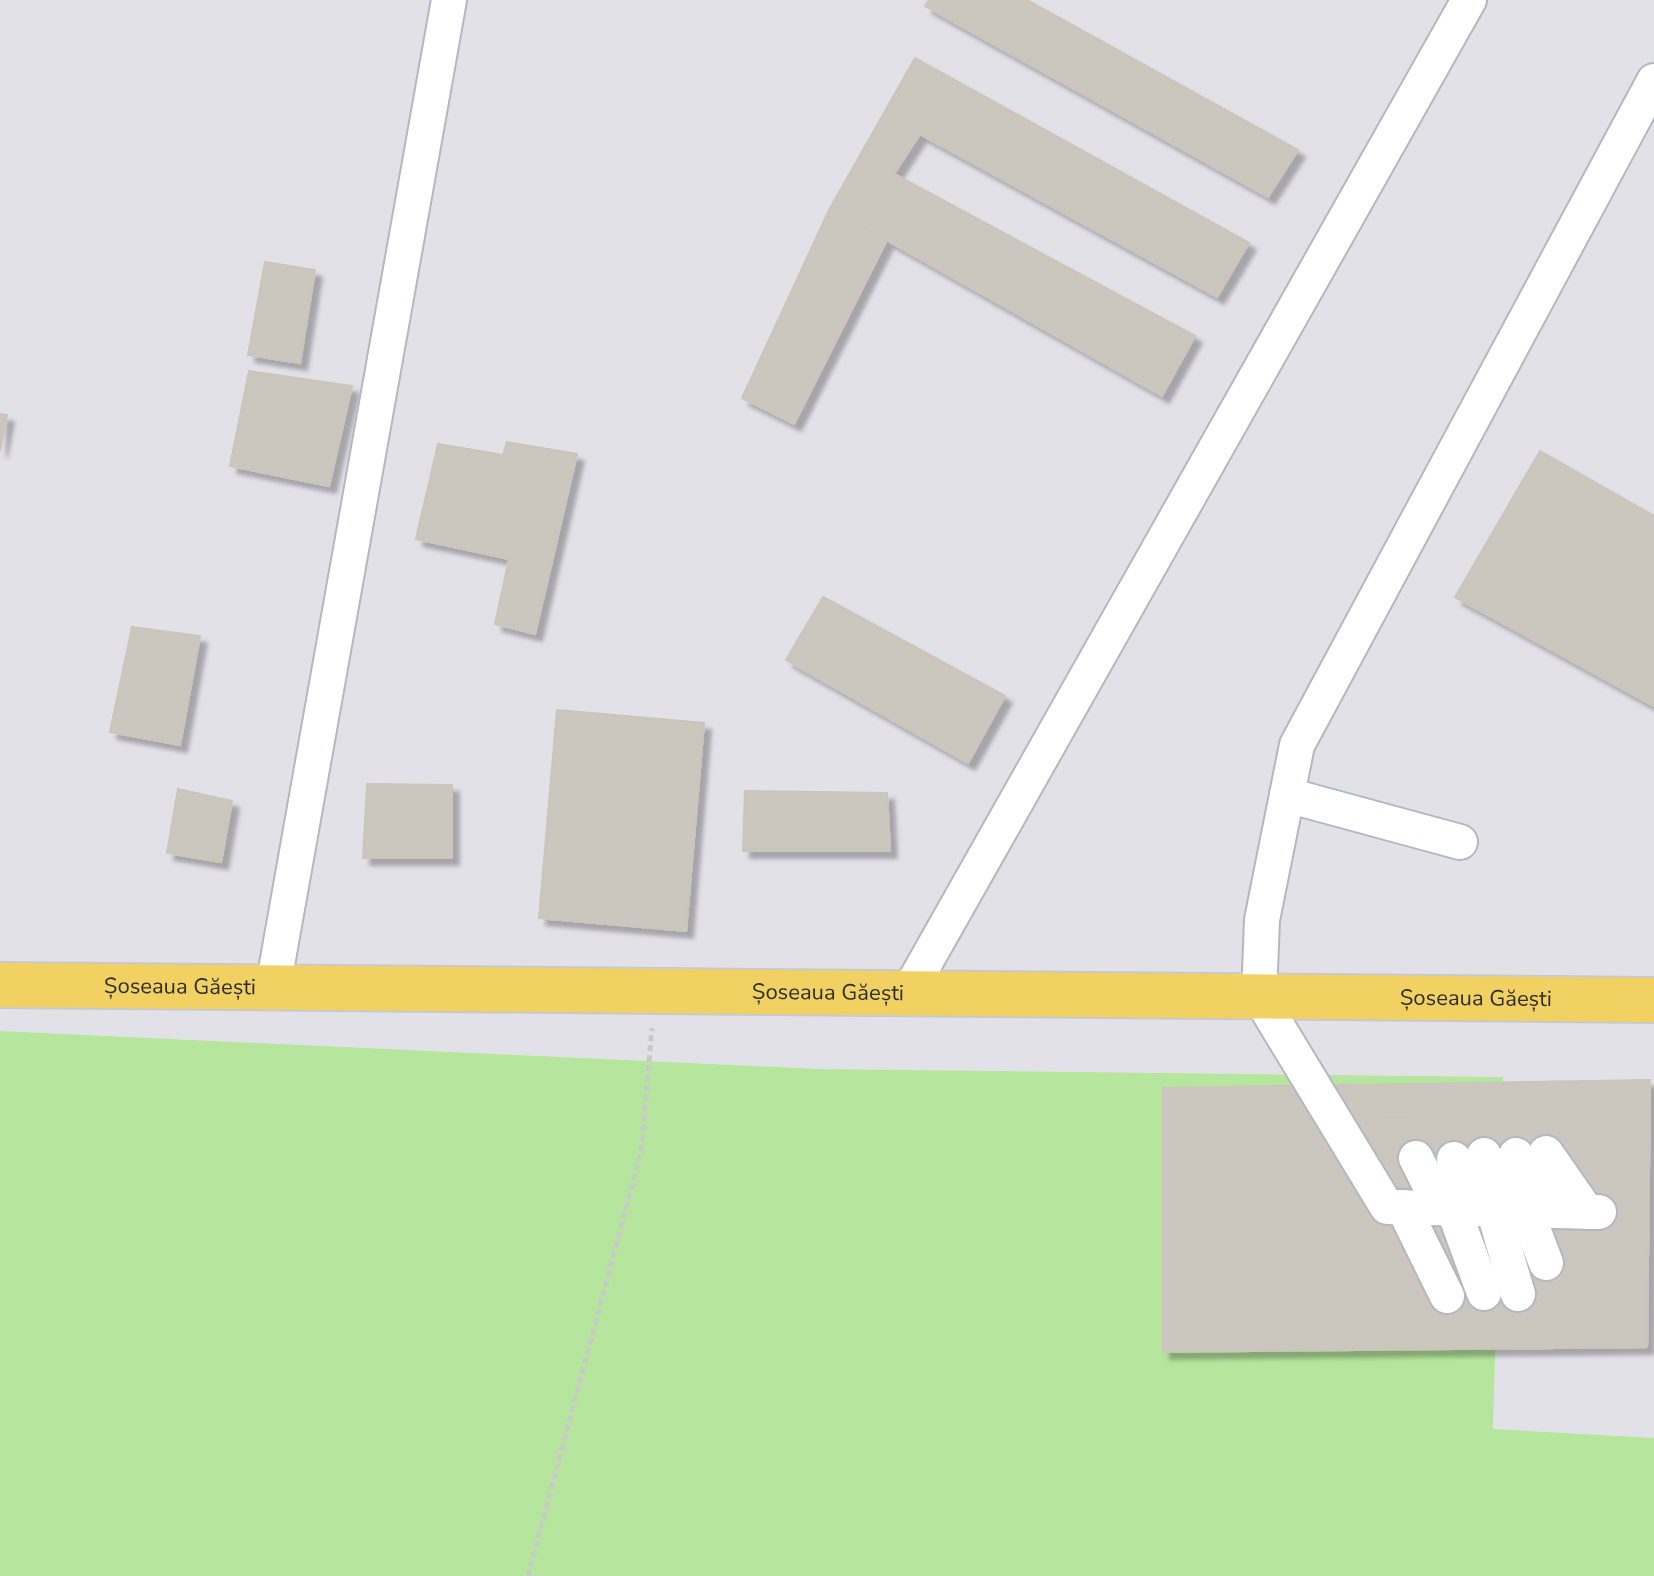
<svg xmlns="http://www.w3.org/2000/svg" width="1654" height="1576" viewBox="0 0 1654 1576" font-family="'Nunito Sans',sans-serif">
<defs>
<filter id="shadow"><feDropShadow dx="7" dy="7" stdDeviation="2" flood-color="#0004"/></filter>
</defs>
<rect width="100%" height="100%" fill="#efe9e1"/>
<!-- industrial -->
<path fill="#e3e1e8" d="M0 0H1654V1438L1493 1429 1503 1077 819 1069 0 1031Z"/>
<!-- green -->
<path fill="#b6e59e" d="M0 1031 819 1069 1503 1077 1493 1429 1654 1438V1576H0Z"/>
<!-- building -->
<g fill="#cbc7bf" stroke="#cbc5ba" stroke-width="2" filter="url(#shadow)">
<path d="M929 0H1027L1298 150 1268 197 925 6Z"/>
<path d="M915 58 1249 243 1217 297 920 134 894 174 1195 336 1162 396 830 208Z"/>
<path d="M830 208 887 240 794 424 742 398Z"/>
<path d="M265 262 315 270 300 363 248 355Z"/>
<path d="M249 371 352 386 329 486 230 466Z"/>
<path d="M0 414 7 415 0 451Z"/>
<path d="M507 442 577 454 535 634 495 624 509 559 416 539 438 444 503 455Z"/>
<path d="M1540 451 1654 516V706L1455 597Z"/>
<path d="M823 597 1005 696 968 763 786 660Z"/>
<path d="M132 627 200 636 180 745 110 732Z"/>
<path d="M557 710 704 723 686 931 539 918Z"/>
<path d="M367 784 452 785V858H363Z"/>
<path d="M178 789 232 801 221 862 167 853Z"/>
<path d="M745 791 887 793 890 851H743Z"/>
<path d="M1650 1080 1647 1347 1163 1352V1088Z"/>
<path d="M1560 1115 1603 1183H1408L1364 1118Z"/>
</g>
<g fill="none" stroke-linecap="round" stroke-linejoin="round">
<defs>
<g id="minor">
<path d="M1287 795 1460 842"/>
<path d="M273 987 449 0"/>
<path d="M908 993 1469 0"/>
<path d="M1546 1153 1587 1212"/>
<path d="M1484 1155 1509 1210"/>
<path d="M1516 1155 1547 1210"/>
<path d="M1416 1158 1441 1208"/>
<path d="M1454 1159 1477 1209"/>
<path d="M1403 1207 1447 1296"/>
<path d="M1453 1208 1484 1293"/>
<path d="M1493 1209 1518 1294"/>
<path d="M1526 1210 1546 1263"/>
<path d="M1599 1212 1387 1207 1259 996 1262 920 1297 745 1654 81"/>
</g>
<g id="major">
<path id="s1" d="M0 985 1654 1000"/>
</g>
</defs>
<!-- minor casing -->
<use href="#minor" stroke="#b4b7c1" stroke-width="38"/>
<!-- major casing -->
<use href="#major" stroke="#c9c9c9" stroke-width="48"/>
<!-- path -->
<path stroke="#c9c9c9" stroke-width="5" stroke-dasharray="6 4" stroke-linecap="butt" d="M528 1576 641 1152 652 1028"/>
<!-- minor -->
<use href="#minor" stroke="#fff" stroke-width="34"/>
<!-- major -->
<use href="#major" stroke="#f2d163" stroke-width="44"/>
</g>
<g text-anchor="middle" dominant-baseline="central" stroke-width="8" stroke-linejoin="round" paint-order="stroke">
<!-- street labels -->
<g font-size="22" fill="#2e2e2e" stroke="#fff">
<text stroke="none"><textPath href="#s1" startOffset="180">Șoseaua Găești</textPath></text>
<text stroke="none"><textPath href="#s1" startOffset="828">Șoseaua Găești</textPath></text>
<text stroke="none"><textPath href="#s1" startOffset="1476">Șoseaua Găești</textPath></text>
</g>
</g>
</svg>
